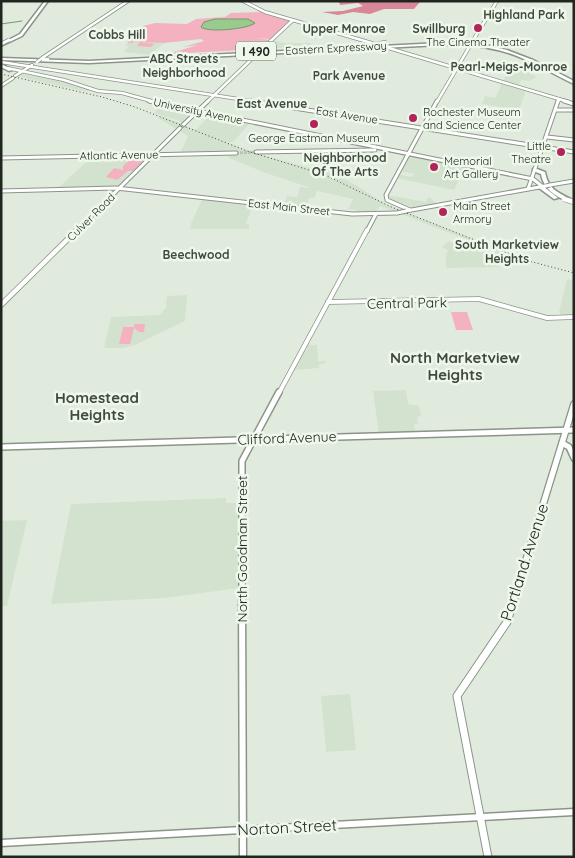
<svg xmlns="http://www.w3.org/2000/svg" width="575" height="858" viewBox="0 0 575 858" font-family="Quicksand,sans-serif">
<rect width="100%" height="100%" fill="#e0ebde"/>
<!-- built -->
<g fill="#d3e2cf">
<path d="M151 41 164 43 149 55 123 52 129 47 125 45 128 43Z"/>
<path d="M277 41 283 43H311V47L265 48 272 42Z"/>
<path d="M523 69 537 77 529 81 521 80 518 87 526 90 519 110 482 104 485 96 495 98 506 75Z"/>
<path d="M21 74 63 81 90 90 87 92 16 76Z"/>
<path d="M162 105 189 111 195 112 183 124 179 122 180 121 154 113Z"/>
<path d="M210 115 250 123 233 142H226L256 153 336 175 354 184 387 205 507 252 502 253 499 267 446 268V256L448 250 442 247 449 241 455 244 464 242 492 254 497 251 380 206 375 213H357V210L348 209 353 199 317 191 314 198H309L306 208 284 205 287 196 297 197 300 187 311 188 266 173 229 158 228 153 180 154 188 136 158 118 162 116 196 130Z"/>
<path d="M409 155 466 167 454 190 396 178 398 174 412 177 414 174 400 171Z"/>
<path d="M93 156H146L148 159 120 187 58 188Z"/>
<path d="M388 195 426 202 428 197 431 198 436 204 416 208 390 200Z"/>
<path d="M203 198 254 204 246 223 249 225V229H190L191 223Z"/>
<path d="M567 279 574 281V316H562L559 312Z"/>
<path d="M187 295 185 321 135 345 124 348H104L111 317 160 315 167 306 166 304 167 296Z"/>
<path d="M307 345H317L318 361H326V363L319 364V368L294 370 304 350 307 351Z"/>
<path d="M406 390 408 404 419 406 421 416 417 417 418 424H414L416 433 379 434 373 391Z"/>
<path d="M226 498V503H239V588L165 598 51 604 71 504Z"/>
<path d="M27 520 7 606H1V521Z"/>
<path d="M350 694 356 750 326 752 321 696Z"/>
</g>
<!-- green -->
<g fill="#f4b1bf">
<path d="M265 12 291 20 270 39 256 38 270 40 260 49 168 54 198 45 183 47 204 41 201 39 164 43 141 42 154 44 151 47 137 46 140 42 128 43 127 40 143 26 155 23 187 24 196 19 225 17 231 13Z"/>
<path d="M138 156 145 159 133 171H128L117 180 106 177 114 168 123 170V166L133 157Z"/>
<path d="M451 312H467L473 330H456Z"/>
<path d="M134 324H145L144 332H139L134 328 130 344H119L123 327H134Z"/>
</g>
<!-- forest -->
<path fill="#d8879b" d="M341 1H418L420 2 414 9H384L370 14 353 12 338 15 322 12 343 11 363 6 358 3 340 5 339 2Z"/>
<!-- water -->
<path fill="#98cb8d" stroke="#74996c" d="M215 19H248L255 23C248 29 208 33 201 27L204 22Z"/>
<g fill="none" stroke-linecap="round" stroke-linejoin="round">
<!-- stream -->
<path stroke="#74996c" stroke-width="1" d="M1 24 22 21"/>
<!-- secondary-tunnel -->
<path stroke="#bac3b8" stroke-width="3" stroke-dasharray="3 1" stroke-linecap="butt" d="M236 153 256 152"/>
<defs>
<g id="secondary-far4">
<path d="M472 42 497 1"/>
<path d="M42 58 128 1"/>
<path d="M7 68 64 80 98 91 122 93 155 102"/>
<path d="M437 102 471 44"/>
<path d="M558 102 559 99"/>
</g>
<g id="secondary-far3">
<path d="M149 101 533 179 543 187"/>
<path d="M556 110H574"/>
<path d="M547 137 574 140"/>
<path d="M256 152 375 150"/>
<path d="M1 158 236 153"/>
<path d="M528 189 558 101"/>
<path d="M410 210 387 200 386 195 437 101"/>
<path d="M367 231 376 214"/>
</g>
<g id="secondary-far2">
<path d="M328 302 479 299 547 318 574 317"/>
<path d="M279 393 367 230"/>
</g>
<g id="secondary-far1">
<path d="M562 443 569 447 574 458"/>
<path d="M1 447 574 430"/>
<path d="M242 599V461L279 392"/>
</g>
<g id="secondary">
<path d="M242 598 243 857"/>
<path d="M1 843 574 812"/>
</g>
<g id="primary-far4">
<path d="M243 1 265 12 375 44 385 42"/>
<path d="M382 46 569 102"/>
<path d="M261 50 293 20"/>
<path d="M41 59H48"/>
<path d="M1 62 258 102"/>
<path d="M15 76 32 65"/>
<path d="M1 86 13 78"/>
<path d="M207 102 258 53"/>
</g>
<g id="primary-far3">
<path d="M250 101 574 152"/>
<path d="M564 101 574 104"/>
<path d="M183 125 208 101"/>
<path d="M550 185 574 181"/>
<path d="M1 191 116 188 352 214 397 213"/>
<path d="M406 211 545 186"/>
<path d="M76 231 180 128"/>
</g>
<path id="primary-far2" d="M1 305 77 230"/>
<path id="primary-far1" d="M514 599 574 404"/>
<path id="primary" d="M488 857 457 696 507 622 514 598"/>
<g id="motorway">
<path d="M45 1H48L22 36 1 46V44L20 34Z"/>
<path d="M460 42 477 43 507 50 533 60 574 81V84C555 75 537 64 517 56 499 49 480 46 460 44L89 63 1 60V58L89 61Z"/>
<path d="M1 64 11 69 12 70 9 71 1 67Z"/>
<path d="M533 169H537L545 172C548 188 556 192 571 199V201C557 199 543 188 541 174L533 171Z"/>
<path d="M539 186H543L558 198 554 199 539 188Z"/>
</g>
</defs>
<!-- secondary-far4 casing -->
<use href="#secondary-far4" stroke="#8b9488" stroke-width="4"/>
<!-- secondary-far3 casing -->
<use href="#secondary-far3" stroke="#8b9488" stroke-width="5"/>
<!-- secondary-far2 casing -->
<use href="#secondary-far2" stroke="#8b9488" stroke-width="5.5"/>
<!-- secondary-far1 casing -->
<use href="#secondary-far1" stroke="#8b9488" stroke-width="8"/>
<!-- secondary casing -->
<use href="#secondary" stroke="#8b9488" stroke-width="9"/>
<!-- primary-far4 casing -->
<use href="#primary-far4" stroke="#8b9488" stroke-width="4"/>
<!-- primary-far3 casing -->
<use href="#primary-far3" stroke="#8b9488" stroke-width="5"/>
<!-- primary-far2 casing -->
<use href="#primary-far2" stroke="#8b9488" stroke-width="6"/>
<!-- primary-far1 casing -->
<use href="#primary-far1" stroke="#8b9488" stroke-width="8"/>
<!-- primary casing -->
<use href="#primary" stroke="#8b9488" stroke-width="9"/>
<!-- motorway casing -->
<use href="#motorway" stroke="#8b9488" stroke-width="3"/>
<!-- secondary-far4 -->
<use href="#secondary-far4" stroke="#fff" stroke-width="2.5"/>
<!-- secondary-far3 -->
<use href="#secondary-far3" stroke="#fff" stroke-width="3"/>
<!-- secondary-far2 -->
<use href="#secondary-far2" stroke="#fff" stroke-width="4"/>
<!-- secondary-far1 -->
<use href="#secondary-far1" stroke="#fff" stroke-width="5"/>
<!-- secondary -->
<use href="#secondary" stroke="#fff" stroke-width="6"/>
<!-- primary-far4 -->
<use href="#primary-far4" stroke="#fff" stroke-width="2.5"/>
<!-- primary-far3 -->
<use href="#primary-far3" stroke="#fff" stroke-width="3"/>
<!-- primary-far2 -->
<use href="#primary-far2" stroke="#fff" stroke-width="4.5"/>
<!-- primary-far1 -->
<use href="#primary-far1" stroke="#fff" stroke-width="5.5"/>
<!-- primary -->
<use href="#primary" stroke="#fff" stroke-width="7"/>
<!-- motorway -->
<use href="#motorway" fill="#fff" fill-rule="evenodd"/>
<!-- rail -->
<path stroke="#424741" stroke-width="1" stroke-dasharray="1 2.5" stroke-linecap="butt" d="M1 74 102 97 135 107 247 151 325 175 389 206 525 260 574 273"/>
<defs>
<path id="secondary-bridge" d="M471 44 472 42"/>
<g id="primary-bridge-far1">
<path d="M375 44 381 46"/>
<path d="M258 53 261 50"/>
<path d="M37 62 41 59"/>
</g>
<g id="primary-bridge">
<path d="M546 186 550 185"/>
<path d="M397 213 406 211"/>
</g>
<path id="motorway-bridge-far1" d="M1 44 9 40"/>
<path id="motorway-bridge" d="M564 199 574 202"/>
</defs>
<!-- secondary-bridge casing -->
<use href="#secondary-bridge" stroke="#8b9488" stroke-width="4" stroke-linecap="butt"/>
<!-- primary-bridge-far1 casing -->
<use href="#primary-bridge-far1" stroke="#8b9488" stroke-width="4" stroke-linecap="butt"/>
<!-- primary-bridge casing -->
<use href="#primary-bridge" stroke="#8b9488" stroke-width="5" stroke-linecap="butt"/>
<!-- motorway-bridge-far1 casing -->
<use href="#motorway-bridge-far1" stroke="#8b9488" stroke-width="4.5" stroke-linecap="butt"/>
<!-- motorway-bridge casing -->
<use href="#motorway-bridge" stroke="#8b9488" stroke-width="6" stroke-linecap="butt"/>
<!-- secondary-bridge -->
<use href="#secondary-bridge" stroke="#fff" stroke-width="2.5"/>
<!-- primary-bridge-far1 -->
<use href="#primary-bridge-far1" stroke="#fff" stroke-width="2.5"/>
<!-- primary-bridge -->
<use href="#primary-bridge" stroke="#fff" stroke-width="3"/>
<!-- motorway-bridge-far1 -->
<use href="#motorway-bridge-far1" stroke="#fff" stroke-width="3"/>
<!-- motorway-bridge -->
<use href="#motorway-bridge" stroke="#fff" stroke-width="4.5"/>
</g>
<!-- markers -->
<g fill="#b3255a" stroke="#edf8eb" stroke-width="2">
<circle cx="478" cy="28" r="5"/>
<circle cx="413" cy="118" r="5"/>
<circle cx="314" cy="124" r="5"/>
<circle cx="561" cy="152" r="5"/>
<circle cx="434" cy="167" r="5"/>
<circle cx="443" cy="212" r="5"/>
</g>
<g text-anchor="middle" dominant-baseline="central" stroke-width="5" stroke-linejoin="round" paint-order="stroke">
<!-- far-poi labels -->
<g font-size="11" fill="#212520" stroke="#edf8eb" text-anchor="start">
<text x="478" y="42" text-anchor="middle">The Cinema Theater</text>
<text x="423" y="112">Rochester Museum<tspan x="423" dy="13">and Science Center</tspan></text>
<text x="314" y="138" text-anchor="middle">George Eastman Museum</text>
<text x="551" y="146" text-anchor="end">Little<tspan x="551" dy="13">Theatre</tspan></text>
<text x="444" y="161">Memorial<tspan x="444" dy="13">Art Gallery</tspan></text>
<text x="453" y="206">Main Street<tspan x="453" dy="13">Armory</tspan></text>
</g>
<!-- far-street labels -->
<g font-size="11" fill="#212520" stroke="#edf8eb">
<text transform="translate(336 48) rotate(-3)">Eastern Expressway</text>
<text transform="translate(198 111) rotate(12)">University Avenue</text>
<text transform="translate(347 115) rotate(9)">East Avenue</text>
<text transform="translate(119 155) rotate(-1)">Atlantic Avenue</text>
<text transform="translate(289 207) rotate(6)">East Main Street</text>
<text transform="translate(91 217) rotate(-45)">Culver Road</text>
</g>
<!-- far-neighbourhood labels -->
<g font-size="12" font-weight="bold" fill="#424a40" stroke="#edf8eb">
<text x="524" y="14">Highland Park</text>
<text x="344" y="28">Upper Monroe</text>
<text x="439" y="28">Swillburg</text>
<text x="117" y="34">Cobbs Hill</text>
<text x="184" y="58">ABC Streets<tspan x="184" dy="14">Neighborhood</tspan></text>
<text x="509" y="66">Pearl-Meigs-Monroe</text>
<text x="349" y="75">Park Avenue</text>
<text x="272" y="103">East Avenue</text>
<text x="345" y="157">Neighborhood<tspan x="345" dy="14">Of The Arts</tspan></text>
<text x="507" y="244">South Marketview<tspan x="507" dy="14">Heights</tspan></text>
<text x="196" y="254">Beechwood</text>
</g>
<!-- shield labels -->
<rect fill="#edf8eb" stroke="#5e645d" stroke-width="1" x="236" y="41.5" width="40" height="19" rx="4"/>
<g font-size="12" font-weight="bold" fill="#212520">
<text x="256" y="51">I 490</text>
</g>
<!-- street labels -->
<g font-size="14" fill="#212520" stroke="#edf8eb">
<text transform="translate(407 303) rotate(-1)">Central Park</text>
<text transform="translate(287 438) rotate(-2)">Clifford Avenue</text>
<text transform="translate(242 549) rotate(-90)">North Goodman Street</text>
</g>
<!-- neighbourhood labels -->
<g font-size="15" font-weight="bold" fill="#424a40" stroke="#edf8eb">
<text x="455" y="357">North Marketview<tspan x="455" dy="17">Heights</tspan></text>
<text x="97" y="397">Homestead<tspan x="97" dy="17">Heights</tspan></text>
</g>
<!-- near-street labels -->
<g font-size="16" fill="#212520" stroke="#edf8eb">
<text transform="translate(524 562) rotate(-72)">Portland Avenue</text>
<text transform="translate(287 827) rotate(-3)">Norton Street</text>
</g>
</g>
<!-- border -->
<rect width="575" height="858" fill="none" stroke="#212520" stroke-width="5"/>
</svg>
